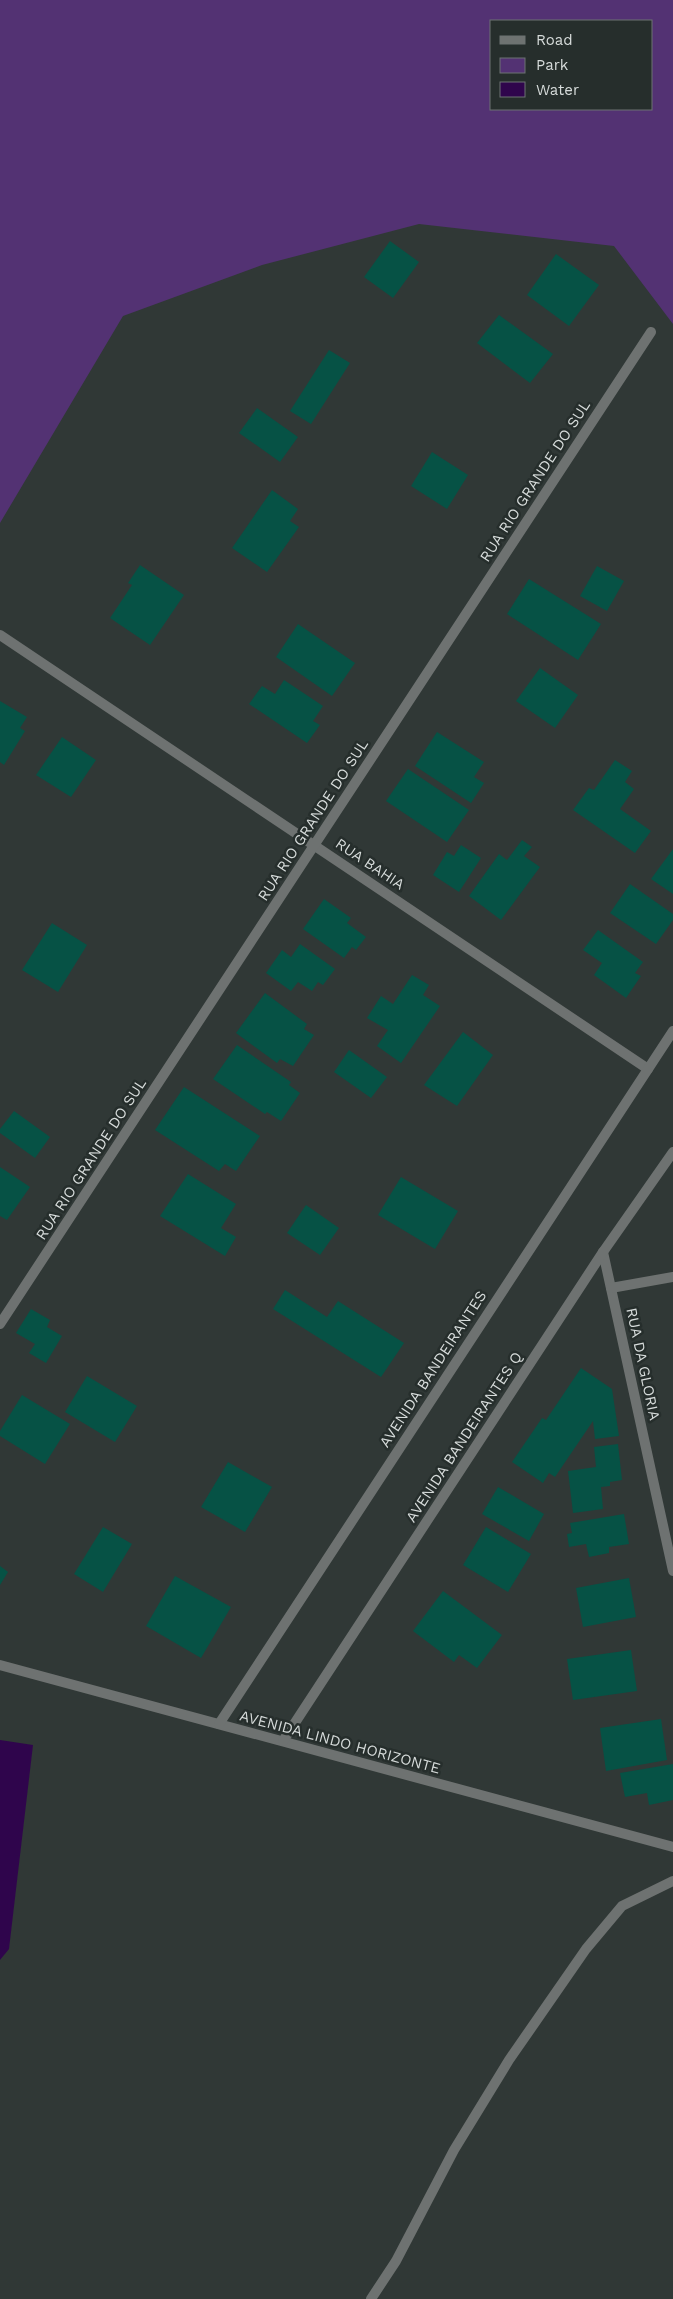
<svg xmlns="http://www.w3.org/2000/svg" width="673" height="2299" viewBox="0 0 673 2299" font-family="'Work Sans',sans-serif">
<rect width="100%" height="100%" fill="#303836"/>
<!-- green -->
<path fill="#533273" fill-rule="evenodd" d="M0 0H673V324L614 246 419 224 262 265 123 316 0 523ZM492 21H652V109H492Z"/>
<!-- water -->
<path fill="#2f054c" d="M0 1740 33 1745 9 1949 0 1960Z"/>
<!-- building -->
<g fill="#065245">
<path d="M390 241 419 262 393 298 364 277Z"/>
<path d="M556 254 599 285 569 326 527 295Z"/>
<path d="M499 315 553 354 530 383 477 343Z"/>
<path d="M329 350 350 363 311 424 290 411Z"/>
<path d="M257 408 298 437 280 462 239 433Z"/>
<path d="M432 452 468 475 447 509 411 486Z"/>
<path d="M272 490 298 509 290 521 299 527 267 572 232 548Z"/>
<path d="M140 565 184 595 150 645 110 618 132 585 128 583Z"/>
<path d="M597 566 624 581 607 611 580 596Z"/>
<path d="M529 579 601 624 578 660 507 614Z"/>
<path d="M298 624 355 663 332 696 276 657Z"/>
<path d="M540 668 578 695 555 728 516 701Z"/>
<path d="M284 680 323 706 313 721 320 725 307 743 249 704 262 686 275 694Z"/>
<path d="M0 701 27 717 20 728 25 731 4 765 0 762Z"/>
<path d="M437 732 484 762 474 777 484 783 471 803 415 766Z"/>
<path d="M62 737 96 760 71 797 36 775Z"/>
<path d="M615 760 632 771 625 782 634 789 620 809 651 831 635 853 573 810 589 788 594 790Z"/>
<path d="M408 769 469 810 447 842 386 801Z"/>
<path d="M522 840 532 847 524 856 540 867 501 920 469 896 499 854 507 860Z"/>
<path d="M461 845 481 858 459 892 433 875 447 852 454 856Z"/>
<path d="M673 849V894L651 879Z"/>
<path d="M630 884 673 914V920L656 944 610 913Z"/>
<path d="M324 899 351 918 347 923 366 937 356 950 352 947 344 958 303 929Z"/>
<path d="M52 923 87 945 58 992 22 970Z"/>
<path d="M598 930 643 962 635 973 641 976 626 998 594 975 602 963 583 950Z"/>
<path d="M300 944 335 969 323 985 318 982 312 991 298 982 291 991 266 973 282 950 291 957Z"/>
<path d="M412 975 429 985 423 995 440 1006 401 1063 377 1046 388 1030 367 1018 381 996 393 1004Z"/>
<path d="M265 993 307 1024 304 1029 314 1035 293 1066 280 1059 277 1063 236 1033Z"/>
<path d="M463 1032 493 1055 457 1106 424 1085Z"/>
<path d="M237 1045 291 1082 289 1085 300 1093 281 1121 267 1112 265 1114 213 1079Z"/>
<path d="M349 1050 387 1077 371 1098 334 1072Z"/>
<path d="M184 1087 260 1136 236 1171 225 1164 219 1171 155 1130Z"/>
<path d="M14 1111 50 1137 35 1158 0 1133V1129Z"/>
<path d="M0 1167 30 1187 7 1220 0 1216Z"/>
<path d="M188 1174 236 1204 221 1228 236 1237 225 1256 160 1216Z"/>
<path d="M401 1177 458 1211 435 1249 378 1215Z"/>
<path d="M306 1205 339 1228 320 1255 287 1233Z"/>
<path d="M285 1290 327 1317 338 1301 404 1343 381 1377 273 1309Z"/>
<path d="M31 1309 50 1320 47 1327 62 1336 46 1363 29 1353 35 1344 16 1333Z"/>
<path d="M581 1368 612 1389 619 1436 595 1439 593 1421 555 1477 549 1473 543 1483 512 1462 542 1418 546 1420Z"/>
<path d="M87 1376 137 1406 115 1442 65 1412Z"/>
<path d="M22 1395 70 1424 45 1464 0 1436V1431Z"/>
<path d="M618 1444 622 1480 610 1482V1486L601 1487 603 1509 573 1513 568 1471 596 1467 594 1447Z"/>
<path d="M228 1462 272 1487 245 1532 201 1507Z"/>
<path d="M498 1487 544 1514 529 1541 482 1514Z"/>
<path d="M624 1514 629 1544 609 1547V1553L589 1557 586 1544 569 1547 567 1534 572 1533 570 1523Z"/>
<path d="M103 1527 132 1544 103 1592 74 1574Z"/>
<path d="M486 1527 531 1554 508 1592 463 1565Z"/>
<path d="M0 1566 8 1572 0 1585Z"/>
<path d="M175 1576 231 1607 201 1658 146 1626Z"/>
<path d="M629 1578 636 1617 583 1627 576 1588Z"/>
<path d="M443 1591 502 1635 477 1668 459 1655 454 1662 413 1631Z"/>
<path d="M631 1650 637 1691 573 1700 567 1659Z"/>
<path d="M661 1719 667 1760 606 1771 600 1728Z"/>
<path d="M673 1764V1800L649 1805 647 1793 625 1797 620 1773Z"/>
</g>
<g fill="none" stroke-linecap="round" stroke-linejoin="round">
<!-- service -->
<path stroke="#6e7271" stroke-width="10" d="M371 2299 396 2261 454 2150 509 2060 586 1949 622 1906 673 1881"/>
<!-- minor -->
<g stroke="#6e7271" stroke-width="10">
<path d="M0 635 648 1069"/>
<path d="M603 1252 673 1571"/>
<path d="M611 1288 673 1277"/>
<path d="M0 1324 651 332"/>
<path d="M0 1665 673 1847"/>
<path d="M219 1724 673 1031"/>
<path d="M283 1741 603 1252 673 1152"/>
</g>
</g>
<g text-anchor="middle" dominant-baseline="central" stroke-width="5" stroke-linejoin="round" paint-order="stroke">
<!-- street labels -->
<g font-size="15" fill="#d6dbda" stroke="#262e2c">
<text transform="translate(535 481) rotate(-57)">RUA RIO GRANDE DO SUL</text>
<text transform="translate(313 820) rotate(-57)">RUA RIO GRANDE DO SUL</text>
<text transform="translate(370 864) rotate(34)">RUA BAHIA</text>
<text transform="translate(91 1159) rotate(-57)">RUA RIO GRANDE DO SUL</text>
<text transform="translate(643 1364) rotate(78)">RUA DA GLORIA</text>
<text transform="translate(433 1369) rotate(-57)">AVENIDA BANDEIRANTES</text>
<text transform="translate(464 1437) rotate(-57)">AVENIDA BANDEIRANTES Q</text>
<text transform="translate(340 1742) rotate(15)">AVENIDA LINDO HORIZONTE</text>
</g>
</g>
<!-- legend -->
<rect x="490" y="20" width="162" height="90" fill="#262e2c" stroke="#6c7372"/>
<rect x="500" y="36" width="25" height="8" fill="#6e7271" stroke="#6c7372"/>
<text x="536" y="45" font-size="15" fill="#d6dbda">Road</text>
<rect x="500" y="58" width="25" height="15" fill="#533273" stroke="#6c7372"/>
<text x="536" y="70" font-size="15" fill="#d6dbda">Park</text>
<rect x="500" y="82" width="25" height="15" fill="#2f054c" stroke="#6c7372"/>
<text x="536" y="95" font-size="15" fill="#d6dbda">Water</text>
</svg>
